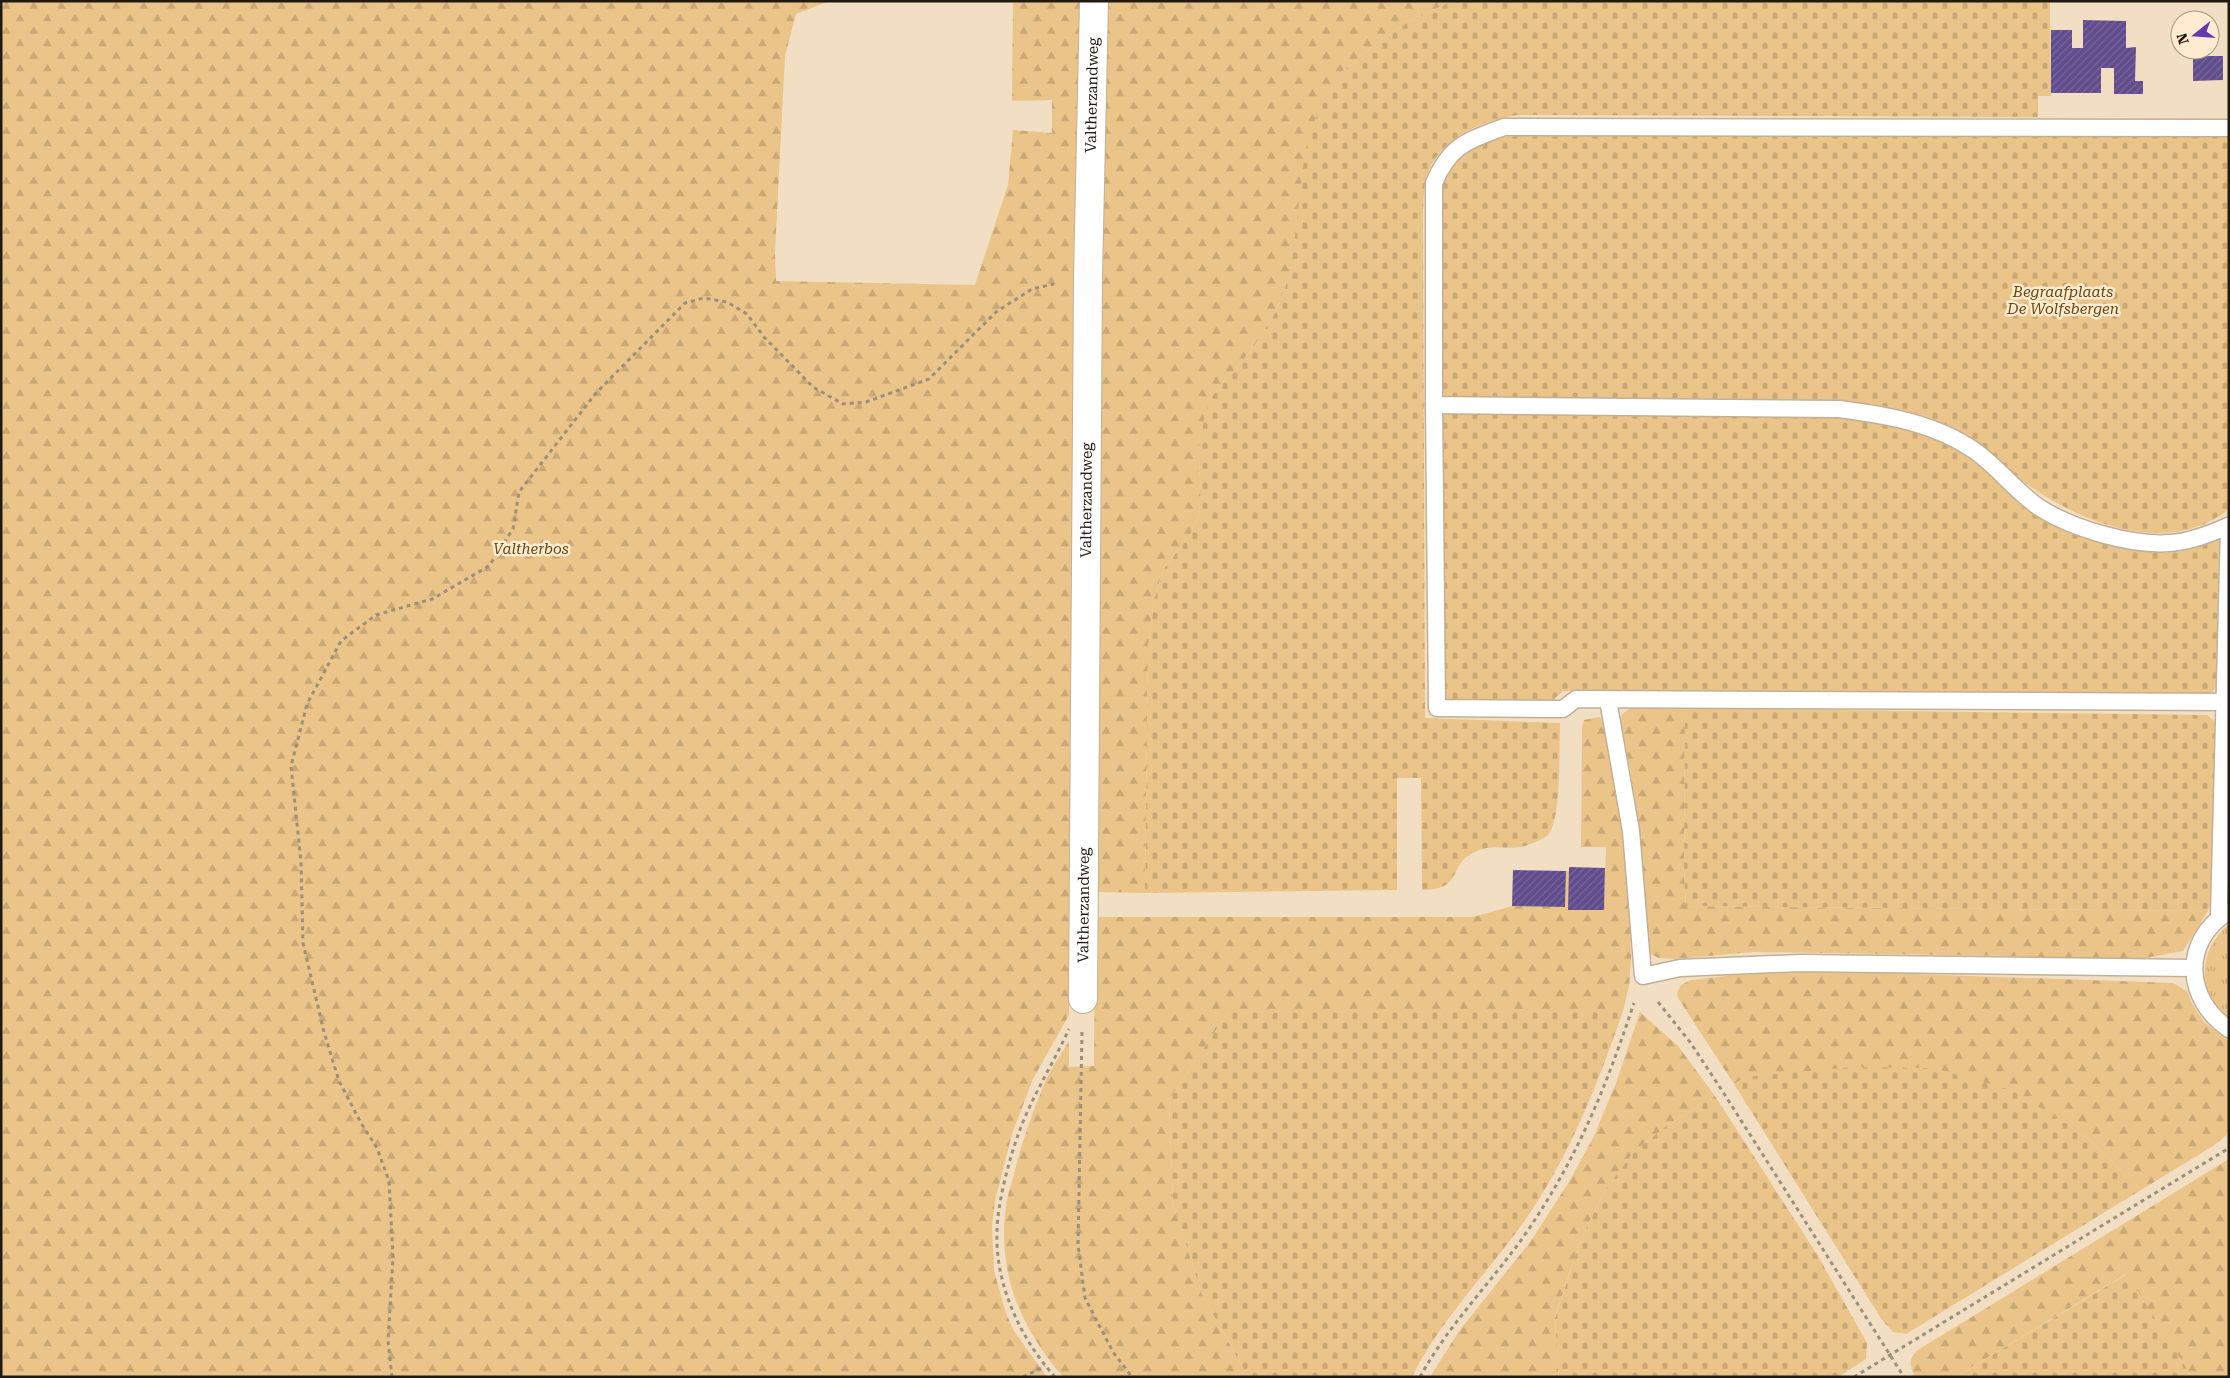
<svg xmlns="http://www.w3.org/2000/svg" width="2230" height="1378" viewBox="0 0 2230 1378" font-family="'Roboto Serif',serif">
<defs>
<pattern id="grass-tufts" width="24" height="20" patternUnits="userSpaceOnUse" patternTransform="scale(1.25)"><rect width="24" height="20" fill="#ebc489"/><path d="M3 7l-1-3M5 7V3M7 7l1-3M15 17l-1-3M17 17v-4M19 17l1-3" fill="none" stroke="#c9a875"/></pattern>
<pattern id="forest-firs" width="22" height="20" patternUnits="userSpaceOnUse" patternTransform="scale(1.25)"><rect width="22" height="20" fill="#ebc489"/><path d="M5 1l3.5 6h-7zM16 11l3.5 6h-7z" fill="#c9a875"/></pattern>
<pattern id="cemetery-stones" width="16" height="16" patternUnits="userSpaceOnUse" patternTransform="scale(1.25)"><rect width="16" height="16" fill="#ebc489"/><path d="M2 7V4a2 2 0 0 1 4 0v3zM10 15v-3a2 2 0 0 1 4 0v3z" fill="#c9a875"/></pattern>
<pattern id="building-hatch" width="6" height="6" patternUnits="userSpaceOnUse" patternTransform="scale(1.25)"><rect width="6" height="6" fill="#614d8e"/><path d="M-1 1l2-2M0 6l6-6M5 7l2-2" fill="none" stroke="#786898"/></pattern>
</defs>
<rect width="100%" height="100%" fill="#f2dfc3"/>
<!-- grass -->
<path fill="url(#grass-tufts)" d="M2229 924V1017C2195 991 2198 951 2229 924Z"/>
<!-- forest -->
<g fill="url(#forest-firs)">
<path d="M1 1H830L796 14 785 56 775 253 776 281 975 285 1008 185 1013 130 1052 133V100L1012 101 1013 1H1084L1069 1015 1033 1079 1012 1134 995 1201 992 1226 994 1271 1006 1313 1014 1331 1047 1377H1Z"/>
<path d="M1099 1H1452L1407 23 1370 48 1342 72 1297 233 1291 271 1277 310 1251 351 1212 396 1198 452 1201 490 1199 516 1189 537 1163 570 1154 600 1148 648 1145 893 1099 892 1093 888Z"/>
<path d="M1645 706 1685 708 1684 872 1686 906 2208 911 2183 951 2129 961 2013 956 1754 952 1674 959 1659 958 1648 953 1639 829 1630 768 1620 723C1621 709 1633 707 1645 706Z"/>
<path d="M1600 717 1605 725 1618 792 1629 906 1631 959 1629 986 1623 1011H1229L1169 1100 1173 1204 1202 1294 1244 1370 1250 1377H1063C1020 1327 997 1273 1006 1206 1008 1193 1013 1179 1016 1166 1023 1139 1032 1113 1043 1087 1049 1071 1060 1056 1069 1041V1067L1094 1066 1095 917H1473L1512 906 1565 907 1566 871H1569V910H1604L1606 847H1581L1582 727 1584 720Z"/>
<path d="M1829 971 2173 983 2187 991 2191 1002 2204 1022 2229 1041V1133L2213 1146 2141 1190 2084 1134 1746 1077 1734 1084 1678 998 1677 993 1681 985 1691 980 1734 975Z"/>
<path d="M1640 1012 1678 1046 1715 1096 1665 1127 1633 1153 1605 1190 1581 1239 1555 1317 1559 1377H1430L1459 1331 1531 1241 1570 1180 1594 1136 1616 1083Z"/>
<path d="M2229 1159V1377H2192L2126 1274 1955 1377H1915C1908 1364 1909 1356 1921 1348Z"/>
</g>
<!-- cemetery -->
<g fill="url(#cemetery-stones)">
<path d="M1452 1H2050L2051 96H2038V117L1518 115C1484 120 1444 136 1429 170 1423 182 1424 199 1423 212L1425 718 1560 723C1559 746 1562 819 1548 835 1544 839 1531 844 1525 846 1507 851 1494 842 1473 853 1448 865 1464 890 1422 890L1421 778H1397V890L1145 893 1148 648 1154 600 1163 570 1189 537 1199 516 1201 490 1198 452 1205 413 1212 396 1251 351 1277 310 1291 271 1305 151 1319 109 1342 72 1370 48 1407 23Z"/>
<path d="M1523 134 2229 135V509C2171 556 2089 526 2034 489 2005 470 1983 443 1952 427 1919 411 1885 406 1849 402L1441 399V190C1456 150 1483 139 1523 134Z"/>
<path d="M1445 414 1838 417C1877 421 1920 427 1955 447 1984 465 2006 493 2035 512 2075 538 2130 557 2179 552 2193 550 2206 544 2219 539L2216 686 2213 692 2202 698 1563 691 1552 701H1447L1443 695 1442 416Z"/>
<path d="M1685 708 2207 715 2216 722V730L2212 900 2208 911 1686 906 1684 872Z"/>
<path d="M1229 1011H1623C1597 1086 1569 1158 1523 1223 1486 1275 1440 1320 1412 1377H1250L1244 1370 1202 1294 1173 1204 1169 1100Z"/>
<path d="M1852 1067 1934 1068 2011 1090 2084 1134 2141 1190 1906 1334 1893 1332 1882 1320 1734 1084 1745 1077Z"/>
<path d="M1715 1096 1818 1256 1867 1343 1866 1359 1838 1377H1559L1555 1318 1581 1239 1605 1190 1633 1153 1665 1127Z"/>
<path d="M2127 1274 2192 1377H1955Z"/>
</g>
<!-- building -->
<g fill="url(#building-hatch)">
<path d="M2083 20 2126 21V48L2136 47 2135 81H2143V94H2114V68H2101V93H2051V30H2072V48H2083Z"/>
<path d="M2193 56H2223V80L2193 81Z"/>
<path d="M1569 867 1605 868 1604 910H1568Z"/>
<path d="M1513 870 1566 871 1565 907 1512 906Z"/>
</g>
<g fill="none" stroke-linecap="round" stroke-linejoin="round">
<defs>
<g id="lane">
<path d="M1434 405 1437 708 1563 709 1576 699 2224 702"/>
<path d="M2228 526C2210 534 2190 542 2170 543 2132 546 2073 529 2040 508 2017 493 1998 467 1975 451 1935 423 1886 415 1839 409L1434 405V183C1450 145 1467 141 1504 127L2229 128"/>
<path d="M1608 700 1631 831 1643 976 1680 968 1800 963 2194 968"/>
<path d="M2228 912C2181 941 2185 1000 2229 1029"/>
<path d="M2219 917 2229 526"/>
</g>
<g id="street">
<path id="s1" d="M1083 999 1088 276 1094 1"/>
</g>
</defs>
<!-- lane casing -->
<use href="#lane" stroke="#c2b095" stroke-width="19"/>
<!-- street casing -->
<use href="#street" stroke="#c2b095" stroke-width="30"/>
<!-- path -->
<g stroke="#9d907b" stroke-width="3" stroke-dasharray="4 4" stroke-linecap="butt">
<path d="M1658 1002 1690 1042 1723 1092 1904 1377"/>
<path d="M1082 1032 1078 1245 1085 1298 1113 1352 1132 1377"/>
<path d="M392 1377 388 1341 393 1257 389 1181 377 1148 361 1123 339 1081 324 1032 303 943 301 862 291 766 307 704 341 641 376 615 432 599 489 566 513 529 519 492 596 393 685 303 704 298 727 302 747 314 764 337 813 387 843 404 866 402 929 379 996 312 1032 289 1054 284"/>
<path d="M1023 1377 1045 1366"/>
<path d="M1055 1377C1020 1338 995 1284 997 1232 997 1205 1009 1160 1018 1135 1031 1098 1053 1064 1069 1029"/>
<path d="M1420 1377C1449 1324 1490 1284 1524 1236 1577 1159 1605 1090 1634 1003"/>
<path d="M1854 1377 2229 1148"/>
</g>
<!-- lane -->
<use href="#lane" stroke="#fff" stroke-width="16"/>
<!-- street -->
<use href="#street" stroke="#fff" stroke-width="28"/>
</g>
<g text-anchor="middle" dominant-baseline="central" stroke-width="5" stroke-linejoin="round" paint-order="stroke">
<!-- street labels -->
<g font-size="15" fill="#201a10" stroke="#ffecd0">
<text stroke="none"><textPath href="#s1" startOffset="904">Valtherzandweg</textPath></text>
<text stroke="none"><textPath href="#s1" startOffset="499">Valtherzandweg</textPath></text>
<text stroke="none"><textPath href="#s1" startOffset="94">Valtherzandweg</textPath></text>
</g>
<!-- park labels -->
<g font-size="15" font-style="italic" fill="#664810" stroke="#ffecd0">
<text x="2063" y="292">Begraafplaats<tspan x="2063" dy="17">De Wolfsbergen</tspan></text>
<text x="531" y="549">Valtherbos</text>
</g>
</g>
<!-- border -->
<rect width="2230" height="1378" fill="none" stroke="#201a10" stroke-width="5"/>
<!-- north arrow -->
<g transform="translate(2195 35) rotate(253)"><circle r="24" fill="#ffecd0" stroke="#a69883"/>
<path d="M0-4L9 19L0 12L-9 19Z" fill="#6638b0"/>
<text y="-8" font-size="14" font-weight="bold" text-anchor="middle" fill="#201a10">N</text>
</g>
</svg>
